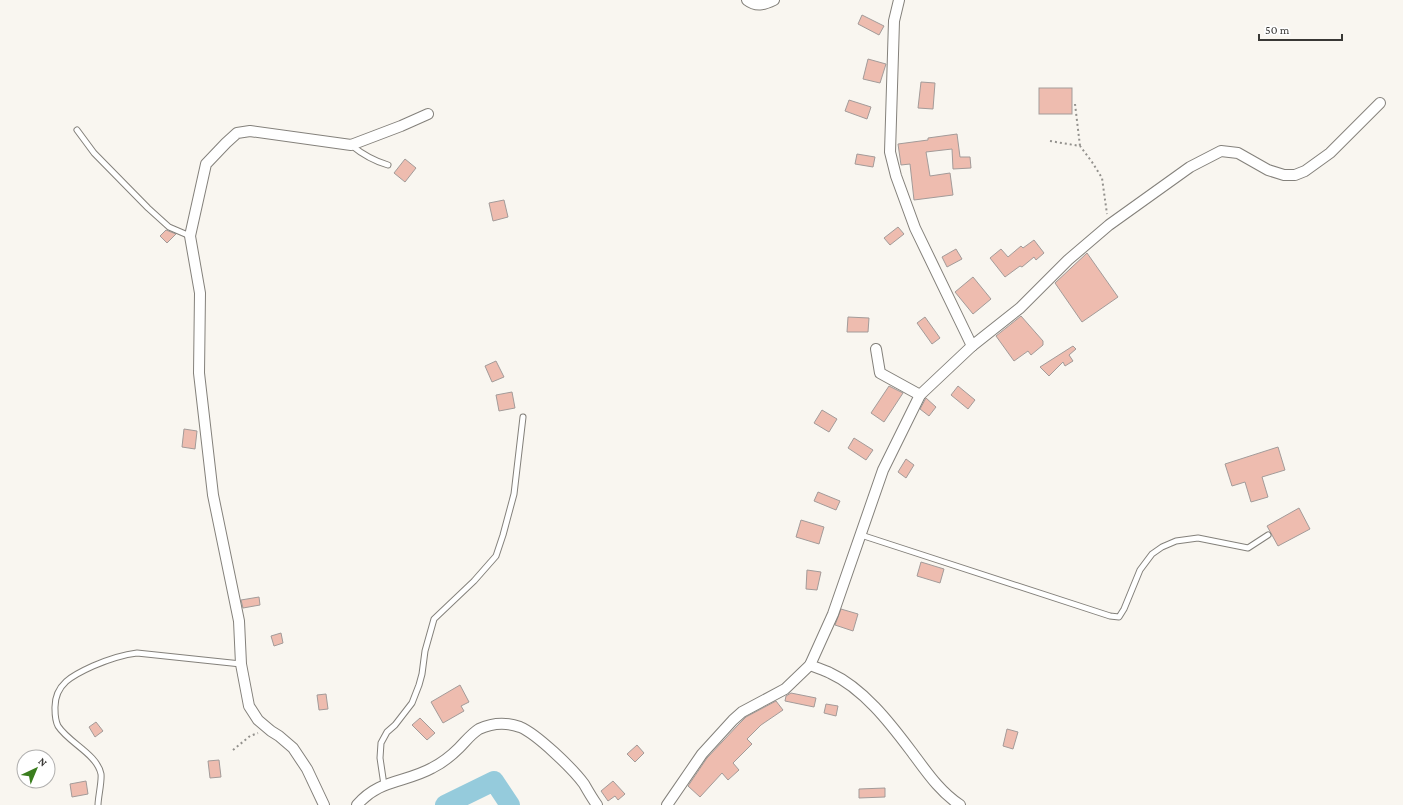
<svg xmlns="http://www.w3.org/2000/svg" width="1403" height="805" viewBox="0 0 1403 805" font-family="'Crimson Pro',serif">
<rect width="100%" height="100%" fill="#f9f6f0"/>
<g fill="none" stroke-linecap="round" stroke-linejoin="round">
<!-- river -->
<path stroke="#95cbdc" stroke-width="20" d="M445 805 494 781 510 805"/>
</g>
<!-- building -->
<g fill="#eebcaf" stroke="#a39b99">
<path d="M862 15 884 26 879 35 858 24Z"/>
<path d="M868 59 886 64 880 83 863 79Z"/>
<path d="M921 82 935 83 933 109 918 108Z"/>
<rect x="1039" y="88" width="33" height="26"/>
<path d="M849 100 871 107 867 119 845 111Z"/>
<path d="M957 134 960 157H970L971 168 953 169 952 149 926 152 930 176 950 173 953 195 914 200 910 164 901 165 898 144 928 140V138Z"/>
<path d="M857 154 875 157 873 167 855 164Z"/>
<path d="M405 159 416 168 405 182 394 173Z"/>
<path d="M504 200 508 217 493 221 489 203Z"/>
<path d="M898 227 904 234 890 245 884 238Z"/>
<path d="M166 230 176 234 167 243 160 236Z"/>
<path d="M1034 240 1044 253 1036 260 1034 257 1022 267 1020 266 1005 277 990 258 1001 249 1008 257 1021 246 1023 248Z"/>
<path d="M956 249 962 259 947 267 942 257Z"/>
<path d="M1087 253 1118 297 1082 322 1055 283Z"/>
<path d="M973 277 991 299 973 314 955 292Z"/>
<path d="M1021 316 1043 341V345L1031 355 1028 351 1014 361 996 336Z"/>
<path d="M848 317 869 318 868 332H847Z"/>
<path d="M925 317 940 338 932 344 917 323Z"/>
<path d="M1073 346 1076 349 1069 355 1073 361 1065 366 1063 362 1049 376 1040 367Z"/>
<path d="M496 361 504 377 492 382 485 366Z"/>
<path d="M889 386 903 393 884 422 871 413Z"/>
<path d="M958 386 975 400 968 409 951 395Z"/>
<path d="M512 392 515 408 499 411 496 395Z"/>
<path d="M926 398 936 407 929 416 920 409Z"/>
<path d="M822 410 837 419 829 432 814 423Z"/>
<path d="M184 429 197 431 195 449 182 447Z"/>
<path d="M854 438 873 450 866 460 848 448Z"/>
<path d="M1278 447 1285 470 1262 477 1268 497 1251 502 1245 482 1232 486 1225 464Z"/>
<path d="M906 459 914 465 906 478 898 472Z"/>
<path d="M818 492 840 501 836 510 814 501Z"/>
<path d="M1299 508 1310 529 1278 546 1267 526Z"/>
<path d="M801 520 824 527 819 544 796 537Z"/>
<path d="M921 562 944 569 940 583 917 576Z"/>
<path d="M807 570 821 572 817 590 806 589Z"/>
<path d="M259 597 260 605 243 608 241 600Z"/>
<path d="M841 609 858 614 853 631 835 625Z"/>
<path d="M281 633 283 643 274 646 271 636Z"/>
<path d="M460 685 469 702 461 706 464 711 443 723 431 702Z"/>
<path d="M791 693 816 698 814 707 785 701 786 696Z"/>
<path d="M326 694 328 709 319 710 317 695Z"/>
<path d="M776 701 783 710 761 725 747 739 752 744 733 763 739 770 728 780 722 773 700 797 688 786 707 758 738 725 746 717Z"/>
<path d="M826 704 838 706 836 716 824 713Z"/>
<path d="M420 718 435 733 427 740 412 725Z"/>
<path d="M96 722 103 731 95 737 89 727Z"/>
<path d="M1007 729 1018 732 1013 749 1003 746Z"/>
<path d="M637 745 644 753 635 762 627 754Z"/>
<path d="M219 760 221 777 210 778 208 761Z"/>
<path d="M86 781 88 794 72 797 70 784Z"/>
<path d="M613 781 625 794 618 800 615 796 608 801 601 791Z"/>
<path d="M885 788V797L859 798V789Z"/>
</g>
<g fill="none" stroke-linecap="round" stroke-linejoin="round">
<defs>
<g id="service">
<path d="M77 130 94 153 148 208 169 227 190 236"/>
<path d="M351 145C362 154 374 161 388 165"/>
<path d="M861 535 1110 616 1119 617 1124 609 1140 570 1152 554 1162 547 1176 541 1198 538 1248 548 1268 535"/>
<path d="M384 785 380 758 381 743 387 732 395 725 412 703 419 685 422 674 425 651 434 619 474 581 496 556 503 535 514 494 523 417"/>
<path d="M98 805C98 798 102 781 101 774 97 754 69 743 58 726 55 720 55 715 55 709 54 684 73 675 93 666 107 660 120 655 137 653L241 664"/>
</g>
<g id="minor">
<path d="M747 0C756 7 764 5 774 0"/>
<path d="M899 0 894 21 890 152 896 176 915 228 972 346"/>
<path d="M876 349 880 373 920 395"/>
<path d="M810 665C817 668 824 670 830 673 863 688 890 723 911 751 926 771 939 791 960 805"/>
<path d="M324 805 307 769 293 748 279 736 271 731 258 720 249 706 241 664 239 621 213 495 199 373 200 293 190 236 206 164 226 143 237 133 250 131 351 145 401 126 428 114"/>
<path d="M357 805C379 779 405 783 432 768 442 763 451 756 459 748 466 741 471 734 479 729 492 723 506 722 520 727 537 734 573 769 584 784 588 791 592 798 597 805"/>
<path d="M667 805 702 754 733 720 742 712 785 689 810 665 833 614 883 470 920 395 972 346 1020 308 1068 260 1109 225 1190 167 1221 151 1238 153 1268 170 1284 175H1295L1305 171 1330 153 1380 103"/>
</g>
</defs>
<!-- service casing -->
<use href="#service" stroke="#84817b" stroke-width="7"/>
<!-- minor casing -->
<use href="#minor" stroke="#84817b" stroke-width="12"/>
<!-- path -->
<g stroke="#93918d" stroke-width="2" stroke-dasharray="2 3" stroke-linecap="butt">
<path d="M1075 104 1080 146"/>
<path d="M1050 141 1080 146 1092 162 1102 178 1107 214"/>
<path d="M233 750 250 736 258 733"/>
</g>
<!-- service -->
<use href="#service" stroke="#fff" stroke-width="5"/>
<!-- minor -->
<use href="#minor" stroke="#fff" stroke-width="10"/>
</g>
<!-- north arrow -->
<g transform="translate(36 769) rotate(44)"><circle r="19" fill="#ffffff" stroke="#b0afae"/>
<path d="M0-3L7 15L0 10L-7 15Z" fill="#3a7d1d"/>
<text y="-6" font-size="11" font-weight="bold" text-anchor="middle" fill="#393835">N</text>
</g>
<!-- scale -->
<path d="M1259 34v6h83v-6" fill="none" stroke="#393835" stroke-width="2"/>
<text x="1265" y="34" font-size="12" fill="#393835" stroke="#ffffff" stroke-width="3" paint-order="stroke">50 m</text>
</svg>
